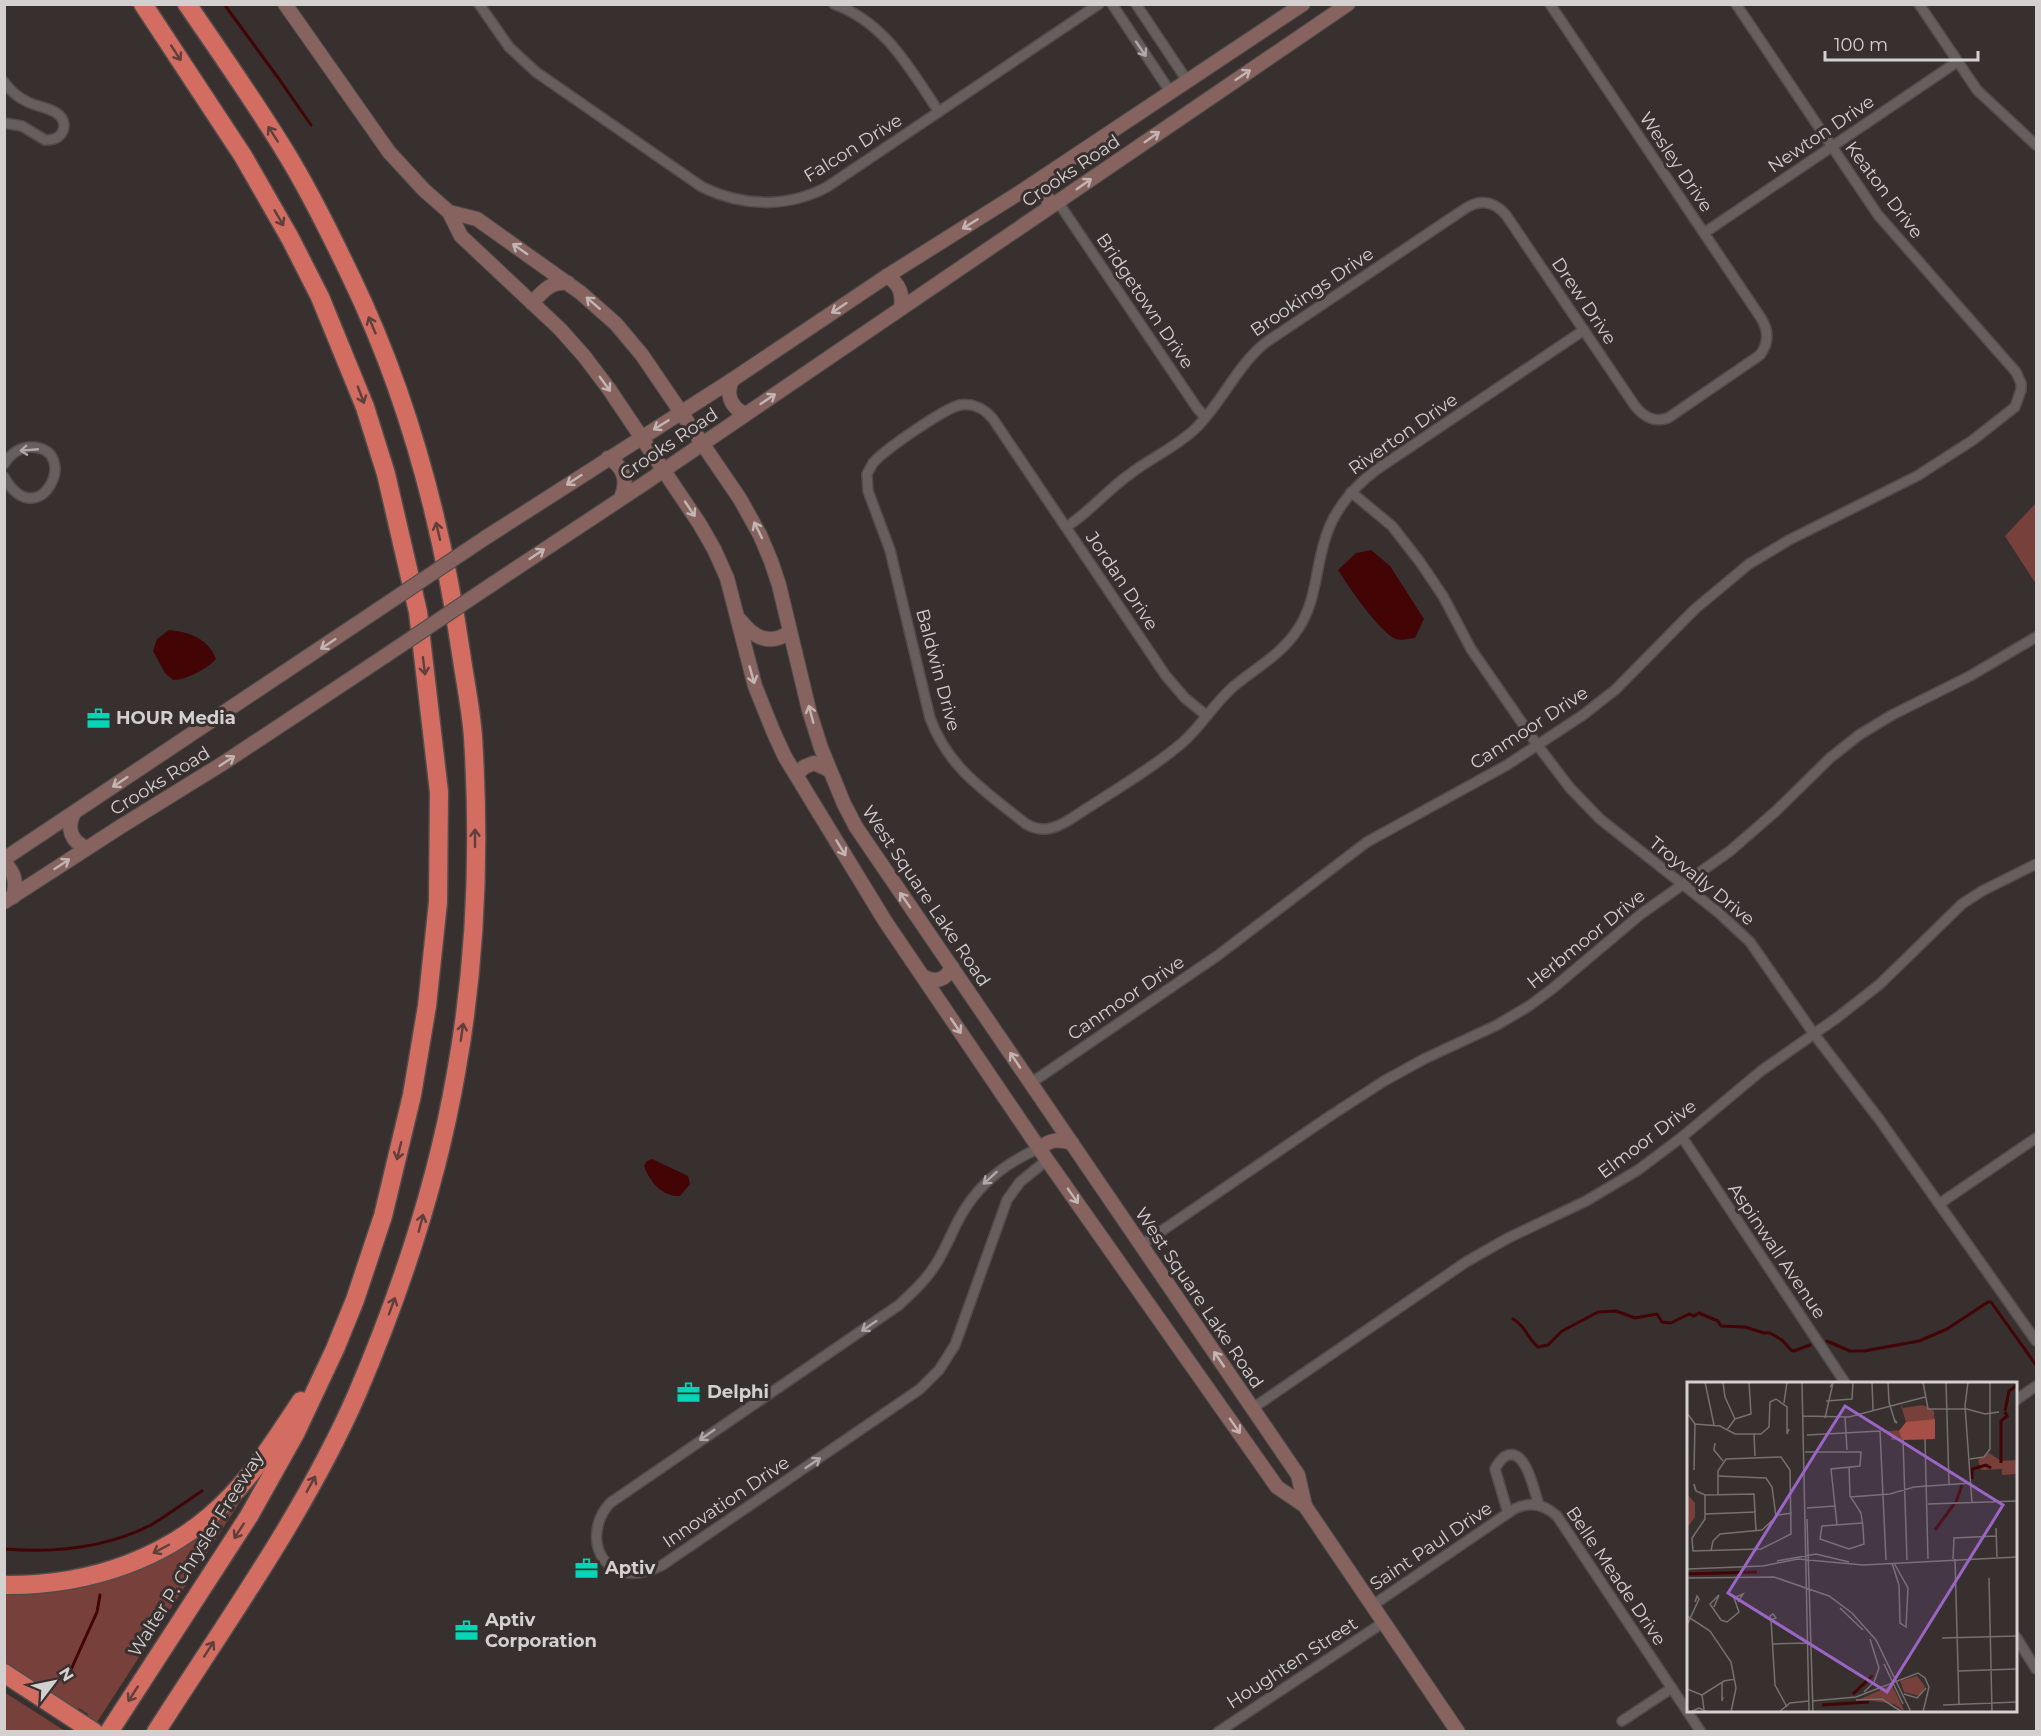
<svg xmlns="http://www.w3.org/2000/svg" width="2041" height="1736" viewBox="0 0 2041 1736" font-family="Montserrat,sans-serif">
<rect width="100%" height="100%" fill="#37302f"/>
<!-- green -->
<g fill="#78403a">
<path d="M2036 503V584L2005 536Z"/>
<path d="M249 1488 97 1722 87 1716 88 1714 79 1708 77 1710 5 1662 4 1590 84 1583Z"/>
<path d="M4 1692 65 1731H5Z"/>
</g>
<!-- water -->
<g fill="#420405">
<path d="M1371 550 1390 566 1424 619 1415 638C1410 638 1401 641 1396 639 1380 633 1348 586 1338 570L1356 553Z"/>
<path d="M169 630C190 632 208 639 216 659 207 669 186 680 173 680L165 673 153 651 157 639Z"/>
<path d="M652 1159 688 1176 690 1184 680 1196C662 1197 650 1182 644 1166L647 1161Z"/>
</g>
<g fill="none" stroke-linecap="round" stroke-linejoin="round">
<!-- stream -->
<g stroke="#420405" stroke-width="3">
<path d="M224 4 279 79 311 125"/>
<path d="M1513 1319C1525 1325 1528 1339 1538 1347L1548 1345 1562 1331 1598 1312 1616 1311 1635 1318 1657 1314 1662 1322 1671 1323 1689 1314 1694 1316 1699 1313 1718 1321 1721 1326 1745 1327 1764 1333H1770L1782 1340 1791 1350 1794 1351 1810 1345"/>
<path d="M1827 1341 1850 1351H1864L1919 1341 1947 1329 1988 1302H1991L2036 1365"/>
<path d="M4 1549C53 1553 106 1548 151 1525 168 1515 185 1502 202 1491"/>
<path d="M69 1674 97 1612 100 1595"/>
</g>
<defs>
<g id="minor">
<path d="M479 4 509 47 536 72 702 187C743 207 787 208 827 187L1099 4"/>
<path d="M834 4C886 23 910 69 939 112"/>
<path d="M1112 4 1171 93"/>
<path d="M1136 4 1188 82"/>
<path d="M1919 4 1977 90 2036 145"/>
<path d="M4 82C10 90 17 97 26 101 37 108 63 108 64 125 64 130 62 134 58 137 54 140 50 140 45 140L22 126 4 123"/>
<path d="M1058 202 1197 408 1205 417"/>
<path d="M1704 233 1957 62"/>
<path d="M4 464C10 455 19 447 31 447 83 448 39 538 4 477"/>
<path d="M1351 492 1392 526 1420 562 1443 596 1471 649 1538 746 1570 788 1600 819 1719 913 1750 942 1814 1034 1879 1119 2036 1341"/>
<path d="M1066 527C1090 512 1107 490 1130 474 1151 458 1176 447 1195 429 1222 403 1235 368 1265 343L1463 210C1479 199 1493 200 1506 215L1635 406C1644 417 1654 423 1668 418L1760 355C1769 343 1769 331 1761 318L1550 4"/>
<path d="M1207 716 1185 698 1166 676 993 419C985 409 973 403 960 405 945 408 884 450 873 463L867 474 868 491 890 550 930 718C949 769 985 791 1026 824 1042 833 1054 829 1069 820 1105 796 1149 771 1182 743 1201 727 1214 703 1234 686 1257 667 1281 655 1298 629 1316 602 1315 573 1324 543 1332 512 1351 489 1376 470L1584 330"/>
<path d="M1031 1083 1217 956 1367 842 1507 765 1583 715 1615 690 1695 609 1749 564 1789 540 1917 476 1973 440 2015 407 2021 390V383L2016 372 1878 215 1736 4"/>
<path d="M1682 1137 1846 1384"/>
<path d="M1040 1148C1004 1163 977 1185 959 1219 951 1234 945 1250 936 1264 926 1280 913 1292 899 1305L610 1503C588 1527 592 1568 629 1573 640 1574 651 1571 661 1566L920 1389 939 1370 955 1345 1007 1200 1020 1182 1047 1160"/>
<path d="M1939 1204 2036 1138"/>
<path d="M1141 1245 1330 1116 1384 1081 1424 1059 1497 1025 1529 1006 1552 989 1641 914 1730 851 1776 811 1830 758 1859 735 1892 715 1970 676 2036 637"/>
<path d="M2016 1400 2036 1386"/>
<path d="M1253 1408 1466 1262 1508 1238 1586 1201 1638 1170 1682 1137 1761 1071 1838 1017 1880 984 1962 904 1982 891 2036 864"/>
<path d="M1508 1513 1495 1469C1498 1463 1502 1457 1508 1455 1527 1450 1534 1492 1539 1505"/>
<path d="M1373 1605 1514 1509C1530 1501 1544 1504 1557 1516L1701 1732"/>
<path d="M2016 1637 2036 1669"/>
<path d="M1622 1721 1672 1688"/>
<path d="M1218 1732 1384 1622"/>
</g>
<g id="secondary">
<path d="M285 4 389 152 424 190 449 212 461 236 560 329 584 356 609 389 699 523 714 549 727 578 755 686 773 731 785 757 885 921 1047 1160 1277 1487 1305 1506 1458 1732"/>
<path d="M1045 176C1040 189 1044 196 1053 205"/>
<path d="M449 212 477 219 581 293 616 324 642 355 740 499 760 535 771 561 779 585 809 710 821 748 844 804 856 827 1298 1475 1305 1506"/>
<path d="M887 276C900 284 903 294 901 308"/>
<path d="M532 303C543 291 551 281 568 283"/>
<path d="M732 380C726 394 730 407 745 414"/>
<path d="M608 458C625 467 628 482 621 498"/>
<path d="M485 538 732 380 887 276 1019 193 1303 4"/>
<path d="M494 583 645 483 1348 4"/>
<path d="M740 620C754 638 770 646 790 632"/>
<path d="M796 775 804 767 814 763 829 770"/>
<path d="M74 813C66 828 71 842 87 848"/>
<path d="M4 859 376 611"/>
<path d="M4 863C15 872 17 883 13 897"/>
<path d="M4 902 120 827 225 762 385 656"/>
<path d="M924 977C936 983 946 980 952 967"/>
<path d="M1040 1148C1051 1139 1059 1139 1072 1143"/>
</g>
<g id="motorway">
<path d="M4 1585C88 1586 171 1559 230 1497 258 1468 279 1434 301 1401"/>
<path d="M4 1673 94 1732"/>
<path d="M109 1732 249 1516 296 1432 335 1349 355 1300 383 1216 412 1095 427 1006 438 902 439 792 418 612 386 474 365 407 320 297 290 238 243 156 143 4"/>
<path d="M156 1732C225 1624 306 1511 357 1394 401 1291 437 1183 456 1073 476 963 480 848 473 737 471 709 465 681 461 653 442 524 408 395 351 277 331 235 310 192 286 153 255 102 221 54 187 4"/>
</g>
</defs>
<!-- minor casing -->
<use href="#minor" stroke="#514c4b" stroke-width="12"/>
<!-- secondary casing -->
<use href="#secondary" stroke="#514c4b" stroke-width="16"/>
<!-- motorway casing -->
<use href="#motorway" stroke="#514c4b" stroke-width="21"/>
<!-- minor -->
<use href="#minor" stroke="#675f5e" stroke-width="9"/>
<!-- secondary -->
<use href="#secondary" stroke="#87635f" stroke-width="14"/>
<!-- motorway -->
<use href="#motorway" stroke="#d36d62" stroke-width="18"/>
<defs>
<g id="secondary-bridge">
<path d="M376 611 485 538"/>
<path d="M385 656 494 583"/>
</g>
</defs>
<!-- secondary-bridge casing -->
<use href="#secondary-bridge" stroke="#514c4b" stroke-width="16" stroke-linecap="butt"/>
<!-- secondary-bridge -->
<use href="#secondary-bridge" stroke="#87635f" stroke-width="14"/>
</g>
<!-- one-way arrows -->
<defs><path id="oneway-shaft" d="M-6 0H5M1.5-3L5.5 0L1.5 3" fill="none" stroke-width="1.6" stroke-linecap="round" stroke-linejoin="round" transform="scale(1.5)"/></defs>
<g stroke="#aea8a8">
<use href="#oneway-shaft" transform="translate(1141 49) rotate(56)"/>
<use href="#oneway-shaft" transform="translate(29 450) rotate(175)"/>
<use href="#oneway-shaft" transform="translate(990 1178) rotate(138)"/>
<use href="#oneway-shaft" transform="translate(869 1326) rotate(146)"/>
<use href="#oneway-shaft" transform="translate(707 1435) rotate(145)"/>
<use href="#oneway-shaft" transform="translate(813 1463) rotate(-34)"/>
</g>
<g stroke="#5e3f3c">
<use href="#oneway-shaft" transform="translate(176 53) rotate(57)"/>
<use href="#oneway-shaft" transform="translate(273 134) rotate(-123)"/>
<use href="#oneway-shaft" transform="translate(279 218) rotate(60)"/>
<use href="#oneway-shaft" transform="translate(372 325) rotate(-113)"/>
<use href="#oneway-shaft" transform="translate(361 395) rotate(69)"/>
<use href="#oneway-shaft" transform="translate(438 531) rotate(-103)"/>
<use href="#oneway-shaft" transform="translate(424 666) rotate(83)"/>
<use href="#oneway-shaft" transform="translate(475 838) rotate(-90)"/>
<use href="#oneway-shaft" transform="translate(462 1032) rotate(-82)"/>
<use href="#oneway-shaft" transform="translate(399 1151) rotate(104)"/>
<use href="#oneway-shaft" transform="translate(421 1223) rotate(-75)"/>
<use href="#oneway-shaft" transform="translate(392 1306) rotate(-70)"/>
<use href="#oneway-shaft" transform="translate(311 1484) rotate(-61)"/>
<use href="#oneway-shaft" transform="translate(239 1531) rotate(123)"/>
<use href="#oneway-shaft" transform="translate(161 1549) rotate(152)"/>
<use href="#oneway-shaft" transform="translate(209 1649) rotate(-57)"/>
<use href="#oneway-shaft" transform="translate(133 1694) rotate(123)"/>
</g>
<g stroke="#c2b5b4">
<use href="#oneway-shaft" transform="translate(1243 75) rotate(-34)"/>
<use href="#oneway-shaft" transform="translate(1152 137) rotate(-35)"/>
<use href="#oneway-shaft" transform="translate(1084 184) rotate(-35)"/>
<use href="#oneway-shaft" transform="translate(970 224) rotate(148)"/>
<use href="#oneway-shaft" transform="translate(520 249) rotate(-145)"/>
<use href="#oneway-shaft" transform="translate(593 303) rotate(-139)"/>
<use href="#oneway-shaft" transform="translate(839 308) rotate(146)"/>
<use href="#oneway-shaft" transform="translate(605 384) rotate(54)"/>
<use href="#oneway-shaft" transform="translate(768 399) rotate(-34)"/>
<use href="#oneway-shaft" transform="translate(661 425) rotate(148)"/>
<use href="#oneway-shaft" transform="translate(574 480) rotate(147)"/>
<use href="#oneway-shaft" transform="translate(690 509) rotate(56)"/>
<use href="#oneway-shaft" transform="translate(758 530) rotate(-116)"/>
<use href="#oneway-shaft" transform="translate(537 554) rotate(-34)"/>
<use href="#oneway-shaft" transform="translate(328 644) rotate(146)"/>
<use href="#oneway-shaft" transform="translate(752 675) rotate(74)"/>
<use href="#oneway-shaft" transform="translate(811 714) rotate(-105)"/>
<use href="#oneway-shaft" transform="translate(227 761) rotate(-33)"/>
<use href="#oneway-shaft" transform="translate(120 782) rotate(146)"/>
<use href="#oneway-shaft" transform="translate(841 848) rotate(59)"/>
<use href="#oneway-shaft" transform="translate(62 864) rotate(-33)"/>
<use href="#oneway-shaft" transform="translate(905 900) rotate(-125)"/>
<use href="#oneway-shaft" transform="translate(956 1026) rotate(56)"/>
<use href="#oneway-shaft" transform="translate(1015 1060) rotate(-124)"/>
<use href="#oneway-shaft" transform="translate(1073 1196) rotate(55)"/>
<use href="#oneway-shaft" transform="translate(1219 1359) rotate(-124)"/>
<use href="#oneway-shaft" transform="translate(1235 1426) rotate(55)"/>
</g>
<!-- icons -->
<defs>
<symbol id="office-bare" viewBox="-9 -9 18 18"><path d="M-6-3h4V-5.5h4V-3h4V5H-6ZM-1-4.5V-3h2v-1.5ZM-6 0V1H6V0Z" fill="#04d5b6" stroke="#37302f" stroke-width="2.5" paint-order="stroke"/></symbol>
</defs>
<g fill-rule="evenodd">
<use href="#office-bare" x="82" y="702" width="33" height="33"/>
<use href="#office-bare" x="672" y="1376" width="33" height="33"/>
<use href="#office-bare" x="570" y="1552" width="33" height="33"/>
<use href="#office-bare" x="450" y="1614" width="33" height="33"/>
</g>
<g text-anchor="middle" dominant-baseline="central" stroke-width="6" stroke-linejoin="round" paint-order="stroke">
<!-- street labels -->
<g font-size="18" fill="#d5d0d0" stroke="#37302f">
<text transform="translate(1821 134) rotate(-34)">Newton Drive</text>
<text transform="translate(853 148) rotate(-32)">Falcon Drive</text>
<text transform="translate(1676 162) rotate(56)">Wesley Drive</text>
<text transform="translate(1071 171) rotate(-34)">Crooks Road</text>
<text transform="translate(1884 190) rotate(53)">Keaton Drive</text>
<text transform="translate(1312 292) rotate(-34)">Brookings Drive</text>
<text transform="translate(1145 301) rotate(56)">Bridgetown Drive</text>
<text transform="translate(1584 301) rotate(56)">Drew Drive</text>
<text transform="translate(1403 434) rotate(-35)">Riverton Drive</text>
<text transform="translate(669 444) rotate(-34)">Crooks Road</text>
<text transform="translate(1122 581) rotate(56)">Jordan Drive</text>
<text transform="translate(938 670) rotate(75)">Baldwin Drive</text>
<text transform="translate(1529 728) rotate(-33)">Canmoor Drive</text>
<text transform="translate(160 781) rotate(-32)">Crooks Road</text>
<text transform="translate(1702 881) rotate(39)">Troyvally Drive</text>
<text transform="translate(926 896) rotate(56)">West Square Lake Road</text>
<text transform="translate(1586 939) rotate(-39)">Herbmoor Drive</text>
<text transform="translate(1126 998) rotate(-34)">Canmoor Drive</text>
<text transform="translate(1647 1139) rotate(-37)">Elmoor Drive</text>
<text transform="translate(1777 1251) rotate(56)">Aspinwall Avenue</text>
<text transform="translate(1199 1298) rotate(56)">West Square Lake Road</text>
<text transform="translate(726 1502) rotate(-34)">Innovation Drive</text>
<text transform="translate(1431 1546) rotate(-34)">Saint Paul Drive</text>
<text transform="translate(196 1554) rotate(-58)">Walter P. Chrysler Freeway</text>
<text transform="translate(1616 1576) rotate(56)">Belle Meade Drive</text>
<text transform="translate(1292 1663) rotate(-33)">Houghten Street</text>
</g>
<!-- poi labels -->
<g font-size="18" font-weight="bold" fill="#d5d0d0" stroke="#37302f" text-anchor="start">
<text x="116" y="718">HOUR Media</text>
<text x="707" y="1392">Delphi</text>
<text x="605" y="1568">Aptiv</text>
<text x="485" y="1620">Aptiv<tspan x="485" dy="21">Corporation</tspan></text>
</g>
</g>
<!-- overview -->
<g transform="translate(1687 1382)">
<rect width="330" height="330" fill="#37302f"/>
<path d="M213 20 216 26 236 23 247 29 248 57 205 58 202 50 195 51 202 49 215 48 219 40ZM302 71 314 79 330 78V92L315 93V87L294 88 291 78ZM0 112 8 121V135L0 146ZM230 294 238 304 233 314 217 310 213 299ZM205 303 218 330 207 322 173 317Z" fill="#78403a"/>
<path d="M248 37V57L215 58 212 49 219 40Z" fill="#a54f47"/>
<path fill="none" stroke="#420405" stroke-width="3" d="M318 29 322 9 330 3M314 81V39L320 34 318 30M285 97V87L299 83 304 86M269 120 275 103M248 148 267 122M0 192 70 190M166 312 186 293M135 323 182 320"/>
<path fill="none" stroke="#76706f" stroke-width="1.5" d="M18 0 27 43M36 0 38 15 48 37M185 0 186 28M201 0 202 20 208 40 210 41 207 37M236 0 241 27H280L298 32 312 30M259 0 262 102M281 0 278 24 285 121M115 1 122 330M139 19 165 17 166 0M97 21 100 0M0 31 8 42 7 88M116 34 162 35 238 15M158 35 160 68M138 36 146 1 143 5M8 42 33 44 48 52H74L82 45 83 20 89 17 100 25V52L102 47M40 48 48 37 64 32 62 0M67 52 68 74M123 53H120L193 49 199 178M238 57 241 177M216 58 220 178M27 67 28 61 27 68 36 79M118 70H174L173 84 144 87 150 143M283 77 297 75 303 67V0M162 85 163 114 174 131 176 145 177 162 162 167 133 157 135 144 175 141M30 94 79 96 85 105 89 135M8 107 7 102 9 109 18 113 67 112 69 149M18 113V137L5 156 6 169 74 167 104 152 103 88 94 75 39 77 31 89V113M163 115 203 112 227 105 284 101M241 122 330 119M120 126 148 124M18 132 69 130M120 137 126 330M309 146 310 175M24 169 26 159 33 152 75 148 91 133 105 131M266 177 267 156 309 154M268 177 272 322M90 179 129 172 162 180M205 181 212 203 213 241 219 245 221 206 207 181M0 187 76 184 111 177 176 183 330 175M0 196 87 195 142 214 165 231 189 258 224 330M302 196 305 330M27 225 32 213 23 222 34 238 40 240 52 230 47 216 56 212 51 220M153 226 176 248M86 232 89 236 84 238 83 234ZM0 234 23 249 44 280 49 306 44 330M84 238 88 303 100 325M0 243 12 217 10 214 8 220M255 256 330 254M86 262 120 261M197 282 216 322M271 289 330 287M35 300V319L36 315M0 307 15 313 17 327M177 310 187 300 192 286 183 257M217 312 230 316 239 306M15 313 37 299 48 297M169 318 195 317 215 330M125 319 169 315 231 291 238 296 242 305 236 330M256 323 330 320M3 330 12 326 21 330M92 330 103 321 122 319"/>
<path fill="#9a65c5" fill-opacity="0.15" stroke="#9a65c5" stroke-width="3" d="M158 24 316 123 200 310 41 211Z"/>
<rect width="330" height="330" fill="none" stroke="#d5d0d0" stroke-width="3"/>
</g>
<!-- border -->
<rect width="2041" height="1736" fill="none" stroke="#d5d0d0" stroke-width="12"/>
<!-- north arrow -->
<g transform="translate(54 1682) rotate(58)" stroke="#37302f" stroke-width="4.5" paint-order="stroke">
<path d="M0-4.5L10 22L0 15L-10 22Z" fill="#d5d0d0"/>
<text y="-9" font-size="16" font-weight="bold" text-anchor="middle" fill="#d5d0d0">N</text>
</g>
<!-- scale -->
<path d="M1825 51v9h153v-9" fill="none" stroke="#d5d0d0" stroke-width="3"/>
<text x="1834" y="51" font-size="18" fill="#d5d0d0" stroke="#37302f" stroke-width="4.5" paint-order="stroke">100 m</text>
</svg>
